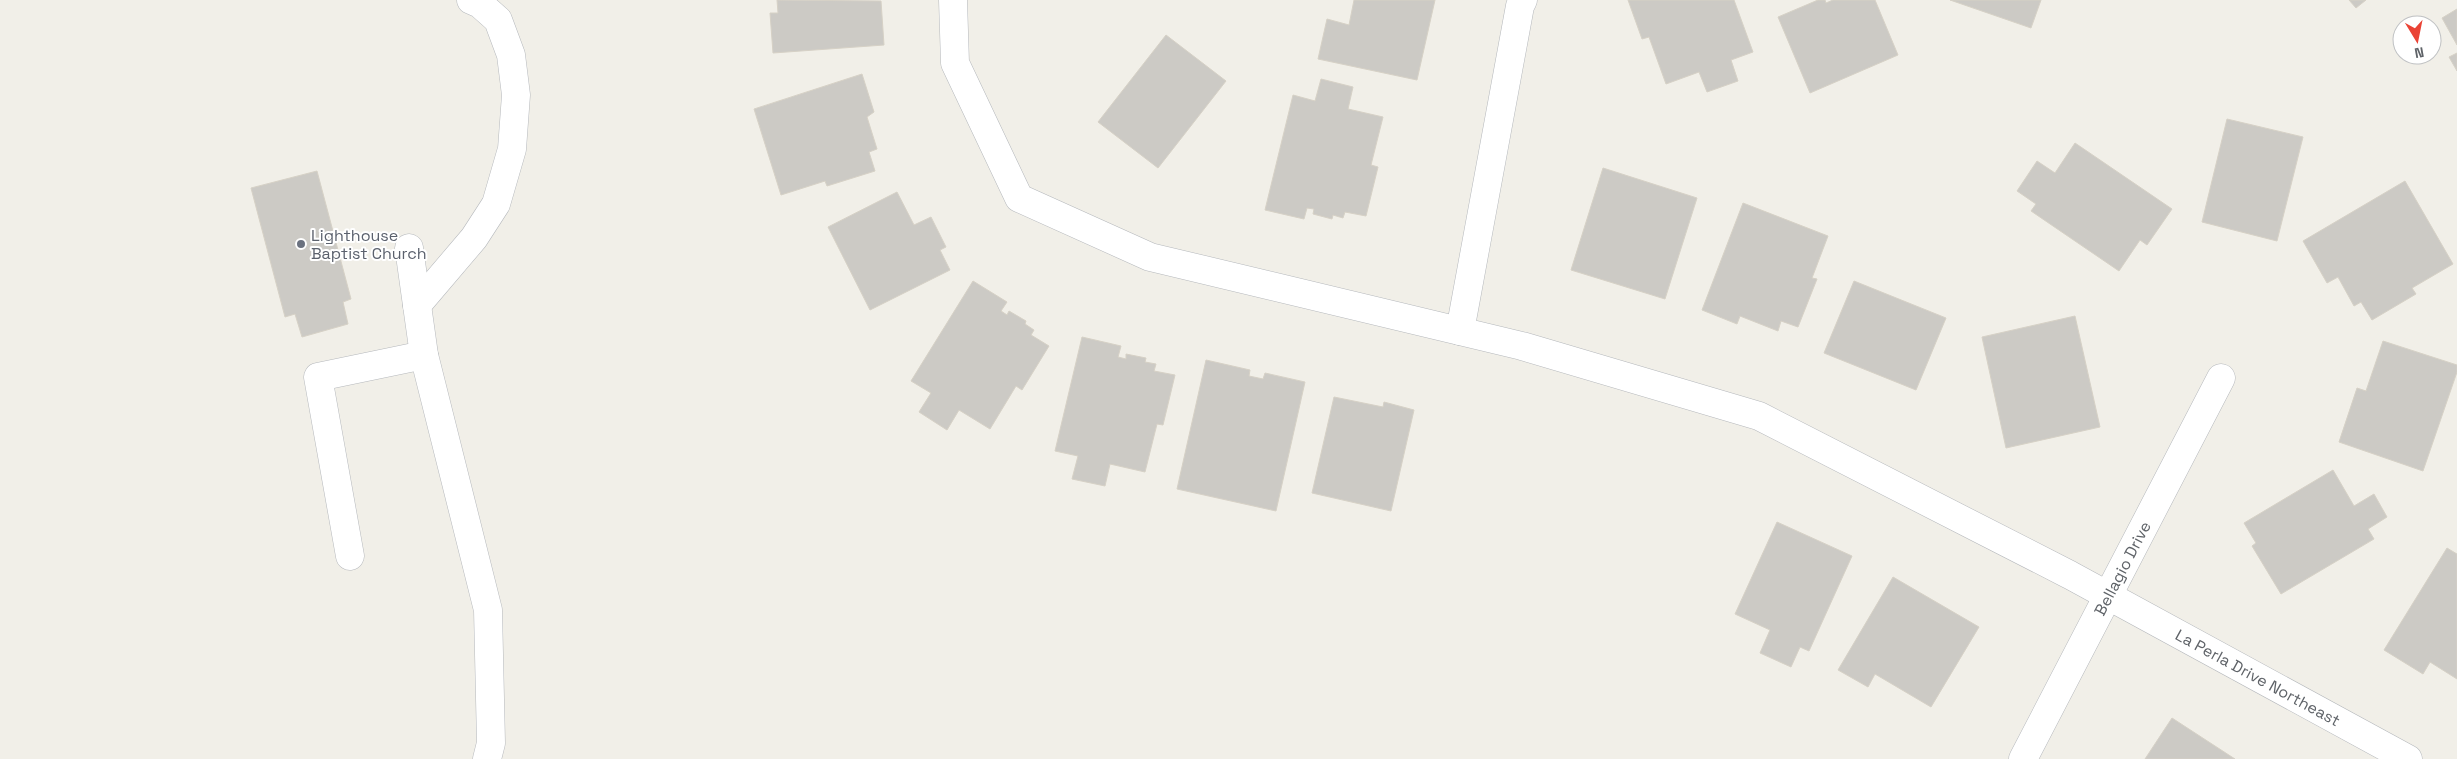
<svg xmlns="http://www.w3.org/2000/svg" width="2457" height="759" viewBox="0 0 2457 759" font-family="'Space Grotesk',sans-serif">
<rect width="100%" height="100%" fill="#f1efe8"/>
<!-- building -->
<g fill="#cccac5" stroke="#d6d1c6">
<path d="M777 0 881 1 884 45 773 53 770 13H778Z"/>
<path d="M1354 0H1435L1417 80 1318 59 1327 19 1349 25Z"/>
<path d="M1628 0H1734L1753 52 1731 60 1738 81 1707 92 1699 72 1666 84 1649 37 1642 39Z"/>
<path d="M1818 0H1825L1826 3 1833 0H1875L1898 55 1810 93 1778 17Z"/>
<path d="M1950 0H2041L2031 28Z"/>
<path d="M2349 0H2366L2356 8Z"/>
<path d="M2457 9V45L2442 18Z"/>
<path d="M1166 35 1226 81 1158 168 1098 122Z"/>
<path d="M2457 53V71L2449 57Z"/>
<path d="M862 74 874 112 867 117 877 149 869 152 875 171 827 186 825 181 781 195 754 109Z"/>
<path d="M1321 79 1353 87 1348 109 1383 117 1371 165 1378 167 1366 216 1345 212 1343 218 1333 215 1332 219 1313 214 1314 209 1307 208 1304 219 1265 210 1293 95 1315 101Z"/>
<path d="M2227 119 2303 137 2277 241 2202 222Z"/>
<path d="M2075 143 2172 209 2147 245 2140 240 2119 271 2031 211 2036 204 2017 191 2037 161 2055 173Z"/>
<path d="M1603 168 1697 198 1665 299 1571 270Z"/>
<path d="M317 171 351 299 343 302 348 324 302 337 295 314 285 317 251 188Z"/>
<path d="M2405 181 2453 264 2412 288 2416 294 2372 320 2361 302 2354 306 2338 277 2327 283 2303 241Z"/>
<path d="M897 192 914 225 931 217 946 247 940 250 950 270 870 310 828 227Z"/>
<path d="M1743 203 1828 236 1812 278 1817 279 1798 327 1781 321 1778 331 1740 316 1737 324 1702 310Z"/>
<path d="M973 281 1007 302 1001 311 1007 315 1009 311 1026 321 1025 324 1034 330 1031 335 1049 346 1022 390 1016 386 990 429 959 410 947 430 919 412 931 393 911 381Z"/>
<path d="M1854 281 1946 318 1916 390 1824 353Z"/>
<path d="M2075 316 2100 427 2006 448 1982 337Z"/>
<path d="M1082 337 1121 346 1118 357 1126 359V354L1146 358 1145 362 1156 364 1154 371 1175 375 1163 425 1157 424 1145 472 1110 464 1105 486 1072 479 1078 456 1055 451Z"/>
<path d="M2383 341 2457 365V372L2423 471 2339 442 2357 388 2366 391Z"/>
<path d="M1206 360 1250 370 1249 376 1263 379 1265 373 1305 382 1276 511 1177 489Z"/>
<path d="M1334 397 1383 407 1384 402 1414 410 1391 511 1312 493Z"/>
<path d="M2333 470 2354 506 2374 494 2387 517 2368 529 2374 539 2281 594 2252 546 2256 543 2244 523Z"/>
<path d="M1777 522 1852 556 1809 651 1800 647 1791 667 1760 653 1770 630 1735 614Z"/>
<path d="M2447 548 2457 554V679L2430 662 2423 674 2384 650Z"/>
<path d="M1893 577 1979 627 1931 707 1875 674 1868 687 1838 670Z"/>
<path d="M2172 718 2235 759H2145Z"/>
</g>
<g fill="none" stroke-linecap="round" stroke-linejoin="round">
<defs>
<g id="minor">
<path id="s1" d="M953 0 955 63 1019 198 1150 257 1522 346 1759 416 2070 575 2408 759"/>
<path d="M409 248 424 355 488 610 491 743 487 759"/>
<path d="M417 305 474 238 496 204 512 149 516 95 511 55 498 20 480 4 471 0"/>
<path d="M1460 331 1520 6 1523 0"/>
<path d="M350 556 318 377 424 355"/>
<path id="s2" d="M2023 759 2221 378"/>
</g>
</defs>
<!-- minor casing -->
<use href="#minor" stroke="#b5b8bc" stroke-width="29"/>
<!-- minor -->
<use href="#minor" stroke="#fff" stroke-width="28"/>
</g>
<!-- markers -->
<circle fill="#6b7280" stroke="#fff" stroke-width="2" cx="301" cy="244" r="5"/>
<g text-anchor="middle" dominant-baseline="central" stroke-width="4" stroke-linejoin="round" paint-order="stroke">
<!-- worship labels -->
<g font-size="16" fill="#5b616d" stroke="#fff" text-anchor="start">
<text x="311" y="235">Lighthouse<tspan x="311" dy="18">Baptist Church</tspan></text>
</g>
<!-- street labels -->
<g font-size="16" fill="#5f6368" stroke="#fff">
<text stroke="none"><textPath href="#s2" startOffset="215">Bellagio Drive</textPath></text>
<text stroke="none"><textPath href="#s1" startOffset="1549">La Perla Drive Northeast</textPath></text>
</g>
</g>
<!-- north arrow -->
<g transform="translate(2417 40) rotate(170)"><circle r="24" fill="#ffffff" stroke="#bfc1c3"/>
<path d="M0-4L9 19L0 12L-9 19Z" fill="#ea4335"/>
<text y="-8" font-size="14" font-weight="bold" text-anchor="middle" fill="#5f6368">N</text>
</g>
</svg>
